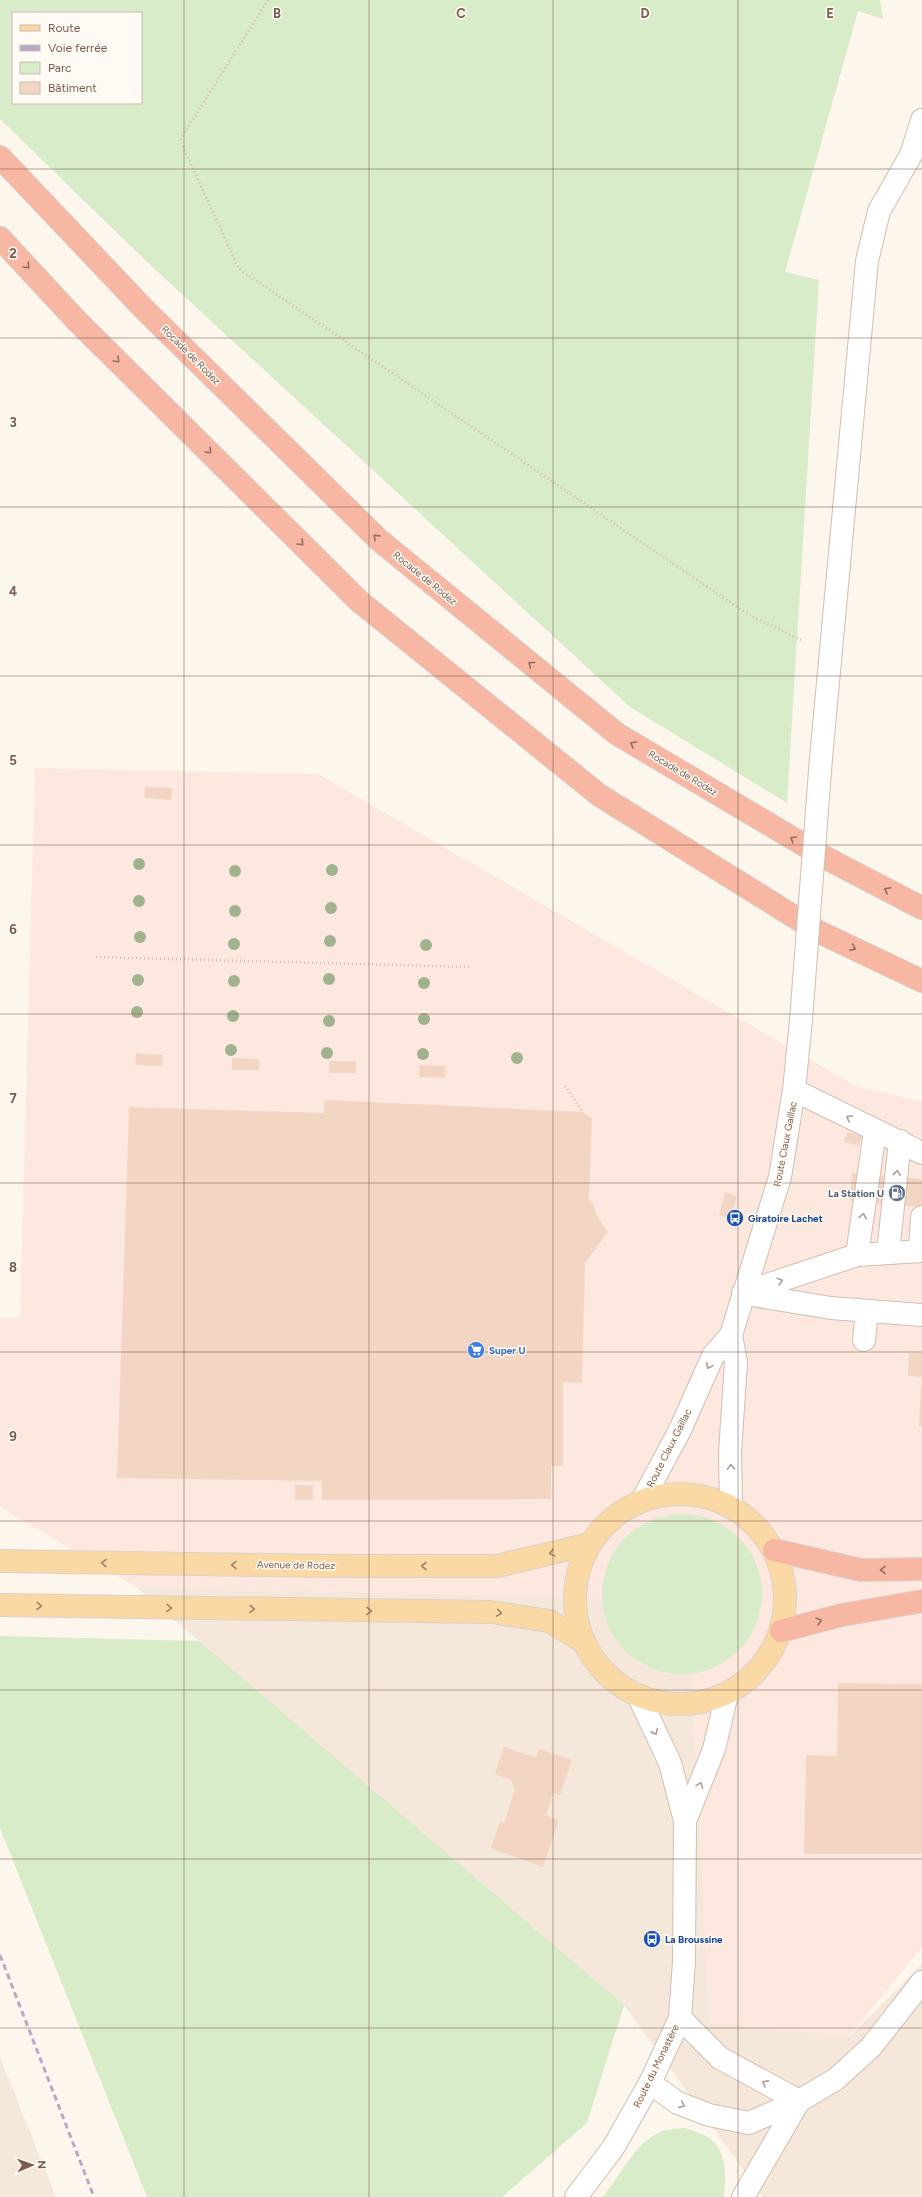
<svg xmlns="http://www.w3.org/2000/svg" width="922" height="2197" viewBox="0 0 922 2197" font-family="Figtree,sans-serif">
<rect width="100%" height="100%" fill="#fdf6ec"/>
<!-- residential -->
<g fill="#f5e8da">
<path d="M136 1587 689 1600 849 2037 922 1964V2197H763L624 2005Z"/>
<path d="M0 2057 56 2197H0Z"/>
</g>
<!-- commercial -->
<path fill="#fde8e0" d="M35 768 318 774 857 1087 922 1101V1947L849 2037 709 2023 688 1600 136 1587 0 1507V1318H20Z"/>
<!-- green -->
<g fill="#d8ecc9" fill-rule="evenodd">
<path d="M0 0H880L883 19 858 11 785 272 819 280 787 803 630 707 147 262 0 119ZM13 13H141V103H13Z"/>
<circle cx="682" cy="1594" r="80"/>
<path d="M0 1636 199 1641 624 2005 587 2123 502 2197H147L0 1828Z"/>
<path d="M685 2128C692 2131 702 2133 708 2137 728 2151 726 2176 724 2197H602C621 2176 635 2141 663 2131 669 2129 678 2129 685 2128Z"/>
</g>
<!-- building -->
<g fill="#f3d5c3">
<path d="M145 787 172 788 171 800 144 798Z"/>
<path d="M136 1053 163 1055 162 1066 135 1065Z"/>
<path d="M232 1058 259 1059V1070H232Z"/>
<rect x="329" y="1061" width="27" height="12"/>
<path d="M419 1065 446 1066 445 1078 419 1077Z"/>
<path d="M324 1100 583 1112 592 1119 589 1200 592 1201 597 1216 608 1232 585 1263 582 1383 563 1382V1466H551V1499L322 1500V1481L117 1478 129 1107 324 1113Z"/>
<path d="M847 1132 862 1136 859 1146 844 1142Z"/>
<path d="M852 1173 922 1179V1207L850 1201Z"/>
<path d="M725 1192 737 1196 731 1219 719 1215Z"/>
<path d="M909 1353H922V1377L908 1376Z"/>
<path d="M921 1385H922V1426H919Z"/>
<rect x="295" y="1485" width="18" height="15"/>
<path d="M838 1683 922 1684V1854H804L806 1755 837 1756Z"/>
<path d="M504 1747 536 1758 539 1749 572 1760 560 1795 553 1793 546 1815 559 1820 543 1867 491 1848 500 1822 504 1823 515 1789 511 1780 495 1774Z"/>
</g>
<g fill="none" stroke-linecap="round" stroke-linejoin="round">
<defs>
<g id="minor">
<path d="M821 758 867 261 879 211 911 155 922 120"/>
<path d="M794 1090 922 1153"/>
<path d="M920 1251 922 1217"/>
<path d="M888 1253 900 1141"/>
<path d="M857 1255 875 1131"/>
<path d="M743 1293 857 1255 922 1251"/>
<path d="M746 1294 831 1308 922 1315"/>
<path d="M731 1335 736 1362 730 1453 731 1506"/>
<path d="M864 1340 867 1311"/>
<path d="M643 1499 680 1430 713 1356 731 1335 780 1177 794 1090 801 1020"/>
<path d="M685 1821 714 1749 727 1694"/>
<path d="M680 2018 720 2058 799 2101"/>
<path d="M650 2083 678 2103 709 2115 749 2123 799 2101 836 2079 871 2047 922 1982"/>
<path d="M576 2197 613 2148 650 2083 680 2018 684 1962 685 1821 670 1763 639 1697"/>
<path d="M743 2197 799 2101"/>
</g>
<g id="major">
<circle cx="680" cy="1599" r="105"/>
<path d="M0 1561 329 1566H497L590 1544"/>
<path d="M0 1605 491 1612 549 1621 584 1642"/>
</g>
<g id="highway">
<path d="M0 157 143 308 379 540 617 734 826 858 922 908"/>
<path d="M0 238 77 321 359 601 599 795 817 931 922 981"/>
<path d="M774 1550 861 1570 922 1569"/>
<path d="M781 1631 842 1615 922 1601"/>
</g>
</defs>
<!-- minor casing -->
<use href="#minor" stroke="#d1beb0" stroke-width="24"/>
<!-- major casing -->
<use href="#major" stroke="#dad1cd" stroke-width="24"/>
<!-- highway casing -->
<use href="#highway" stroke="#dad1cd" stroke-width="24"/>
<!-- path -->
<g stroke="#d9b8a5" stroke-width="2.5" stroke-dasharray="1 3" stroke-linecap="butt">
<path d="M268 0 180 140 239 269 746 613 803 641"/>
<path d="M96 957 472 967"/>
<path d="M565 1086 583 1112"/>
</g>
<!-- minor -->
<use href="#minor" stroke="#fff" stroke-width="22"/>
<!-- major -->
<use href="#major" stroke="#fbd9a5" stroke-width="22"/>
<!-- highway -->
<use href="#highway" stroke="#f7b7a3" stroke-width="22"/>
<!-- rail -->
<path stroke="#b9a8c9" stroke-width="3" stroke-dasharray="6 4" stroke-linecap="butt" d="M0 1955 94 2197"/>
<defs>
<path id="minor-bridge" d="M801 1020 821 758"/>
</defs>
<!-- minor-bridge casing -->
<use href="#minor-bridge" stroke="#d1beb0" stroke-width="24" stroke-linecap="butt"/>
<!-- minor-bridge -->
<use href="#minor-bridge" stroke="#fff" stroke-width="22"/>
</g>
<!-- trees -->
<g fill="#a0b28e">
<circle cx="139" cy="864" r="6"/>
<circle cx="332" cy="870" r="6"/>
<circle cx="235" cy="871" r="6"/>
<circle cx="139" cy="901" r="6"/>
<circle cx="331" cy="908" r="6"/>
<circle cx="235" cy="911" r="6"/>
<circle cx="140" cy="937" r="6"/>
<circle cx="330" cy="941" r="6"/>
<circle cx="234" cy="944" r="6"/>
<circle cx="426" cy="945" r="6"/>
<circle cx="329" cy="979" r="6"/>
<circle cx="138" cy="980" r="6"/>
<circle cx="234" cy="981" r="6"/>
<circle cx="424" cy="983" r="6"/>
<circle cx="137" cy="1012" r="6"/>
<circle cx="233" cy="1016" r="6"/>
<circle cx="424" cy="1019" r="6"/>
<circle cx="329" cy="1021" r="6"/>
<circle cx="231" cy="1050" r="6"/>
<circle cx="327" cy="1053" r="6"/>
<circle cx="423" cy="1054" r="6"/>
<circle cx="517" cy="1058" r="6"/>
</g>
<!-- one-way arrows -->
<defs><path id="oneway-chevron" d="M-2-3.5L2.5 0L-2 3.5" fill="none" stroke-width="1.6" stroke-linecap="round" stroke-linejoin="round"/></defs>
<g stroke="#936e5e">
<use href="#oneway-chevron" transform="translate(27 266) rotate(47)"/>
<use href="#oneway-chevron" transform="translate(117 360) rotate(45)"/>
<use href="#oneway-chevron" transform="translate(209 451) rotate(45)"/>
<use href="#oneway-chevron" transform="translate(376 537) rotate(-136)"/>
<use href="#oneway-chevron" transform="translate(301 543) rotate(45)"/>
<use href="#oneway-chevron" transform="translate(531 664) rotate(-141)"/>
<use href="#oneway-chevron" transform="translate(633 744) rotate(-149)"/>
<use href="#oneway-chevron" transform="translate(793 839) rotate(-149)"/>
<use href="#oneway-chevron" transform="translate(887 890) rotate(-152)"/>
<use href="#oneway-chevron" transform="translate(853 948) rotate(26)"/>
<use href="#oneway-chevron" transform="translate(883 1570) rotate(179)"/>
<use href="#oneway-chevron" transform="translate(819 1621) rotate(-15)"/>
</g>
<g stroke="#af9d94">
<use href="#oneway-chevron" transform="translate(849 1118) rotate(-153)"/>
<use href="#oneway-chevron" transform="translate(897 1173) rotate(-84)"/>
<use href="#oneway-chevron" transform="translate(863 1216) rotate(-81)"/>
<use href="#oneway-chevron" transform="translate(780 1281) rotate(-18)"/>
<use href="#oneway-chevron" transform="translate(709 1366) rotate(114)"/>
<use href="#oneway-chevron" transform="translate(731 1467) rotate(-91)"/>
<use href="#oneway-chevron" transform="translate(655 1732) rotate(65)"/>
<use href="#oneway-chevron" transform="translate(700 1785) rotate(-69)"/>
<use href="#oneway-chevron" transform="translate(765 2083) rotate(-151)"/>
<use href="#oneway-chevron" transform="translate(682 2105) rotate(24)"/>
</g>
<g stroke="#a18267">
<use href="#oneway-chevron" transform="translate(552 1553) rotate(167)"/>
<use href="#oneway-chevron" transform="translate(104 1563) rotate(-179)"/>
<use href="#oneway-chevron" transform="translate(234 1565) rotate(-179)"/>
<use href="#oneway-chevron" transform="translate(424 1566) rotate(180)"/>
<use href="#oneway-chevron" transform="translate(39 1606) rotate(2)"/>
<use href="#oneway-chevron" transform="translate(169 1608) rotate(1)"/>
<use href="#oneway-chevron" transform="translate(252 1609) rotate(1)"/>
<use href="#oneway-chevron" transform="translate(369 1611) rotate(1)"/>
<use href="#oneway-chevron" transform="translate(499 1613) rotate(9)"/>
</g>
<!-- grid -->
<path fill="none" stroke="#7a5c4d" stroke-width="1" stroke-opacity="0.55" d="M184 0V2197M369 0V2197M553 0V2197M738 0V2197M0 169H922M0 338H922M0 507H922M0 676H922M0 845H922M0 1014H922M0 1183H922M0 1352H922M0 1521H922M0 1690H922M0 1859H922M0 2028H922"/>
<!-- icons -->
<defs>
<symbol id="fuel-disc" viewBox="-11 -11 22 22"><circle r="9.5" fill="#5c6f8a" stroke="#fffaf3"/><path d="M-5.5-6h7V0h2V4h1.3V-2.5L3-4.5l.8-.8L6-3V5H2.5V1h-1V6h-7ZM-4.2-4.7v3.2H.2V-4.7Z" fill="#fff"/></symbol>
<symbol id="bus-disc" viewBox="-11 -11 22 22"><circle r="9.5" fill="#1a4fb4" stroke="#fffaf3"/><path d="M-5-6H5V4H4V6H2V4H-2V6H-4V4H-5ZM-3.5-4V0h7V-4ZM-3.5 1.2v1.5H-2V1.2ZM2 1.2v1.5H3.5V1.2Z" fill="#fff"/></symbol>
<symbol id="supermarket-disc" viewBox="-11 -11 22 22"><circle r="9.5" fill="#3f7fe0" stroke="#fffaf3"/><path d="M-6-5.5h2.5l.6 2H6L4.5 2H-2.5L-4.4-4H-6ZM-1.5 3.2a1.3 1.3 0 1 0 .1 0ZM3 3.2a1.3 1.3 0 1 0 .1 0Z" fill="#fff"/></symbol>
</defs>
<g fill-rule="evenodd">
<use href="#fuel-disc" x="887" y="1183" width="20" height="20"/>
<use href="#bus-disc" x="725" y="1208" width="20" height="20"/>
<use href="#supermarket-disc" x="466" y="1340" width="20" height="20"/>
<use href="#bus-disc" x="642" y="1929" width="20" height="20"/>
</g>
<g text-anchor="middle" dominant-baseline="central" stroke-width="3" stroke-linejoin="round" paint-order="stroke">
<!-- street labels -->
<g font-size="10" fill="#7a5c4d" stroke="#fffaf3">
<text transform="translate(191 355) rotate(45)">Rocade de Rodez</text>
<text transform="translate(425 578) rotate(39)">Rocade de Rodez</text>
<text transform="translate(683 773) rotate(31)">Rocade de Rodez</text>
<text transform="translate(785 1144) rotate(-79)">Route Claux Gaillac</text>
<text transform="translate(669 1448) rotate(-63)">Route Claux Gaillac</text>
<text transform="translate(296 1565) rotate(1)">Avenue de Rodez</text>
<text transform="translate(656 2066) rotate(-64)">Route du Monastère</text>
</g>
<!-- service labels -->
<g font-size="10" font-weight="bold" fill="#4e5e75" stroke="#fffaf3" text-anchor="end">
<text x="884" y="1193">La Station U</text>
</g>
<!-- transit labels -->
<g font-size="10" font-weight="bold" fill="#164399" stroke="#fffaf3" text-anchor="start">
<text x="748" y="1218">Giratoire Lachet</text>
<text x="665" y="1939">La Broussine</text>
</g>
<!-- shop labels -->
<g font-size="10" font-weight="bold" fill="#366cbe" stroke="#fffaf3" text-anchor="start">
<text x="489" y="1350">Super U</text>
</g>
</g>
<g font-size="13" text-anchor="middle" font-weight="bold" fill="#7a5c4d" stroke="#fffaf3" stroke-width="3" stroke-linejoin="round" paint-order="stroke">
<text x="277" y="18">B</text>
<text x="461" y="18">C</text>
<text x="645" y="18">D</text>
<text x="830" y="18">E</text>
<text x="13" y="258">2</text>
<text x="13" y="427">3</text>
<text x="13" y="596">4</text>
<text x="13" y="765">5</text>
<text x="13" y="934">6</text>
<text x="13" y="1103">7</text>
<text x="13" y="1272">8</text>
<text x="13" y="1441">9</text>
</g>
<!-- legend -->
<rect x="12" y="12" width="130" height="92" fill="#fffaf3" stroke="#cabbb1"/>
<rect x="20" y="25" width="20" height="6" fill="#fbd9a5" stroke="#cabbb1"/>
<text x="48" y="32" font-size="12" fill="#7a5c4d">Route</text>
<rect x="20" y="45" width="20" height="6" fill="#b9a8c9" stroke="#cabbb1"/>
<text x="48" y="52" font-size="12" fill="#7a5c4d">Voie ferrée</text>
<rect x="20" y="62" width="20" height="12" fill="#d8ecc9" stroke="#cabbb1"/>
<text x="48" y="72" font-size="12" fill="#7a5c4d">Parc</text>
<rect x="20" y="82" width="20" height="12" fill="#f3d5c3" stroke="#cabbb1"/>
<text x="48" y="92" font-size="12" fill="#7a5c4d">Bâtiment</text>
<!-- north arrow -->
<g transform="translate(32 2165) rotate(88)" stroke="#fffaf3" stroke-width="3" paint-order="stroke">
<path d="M0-3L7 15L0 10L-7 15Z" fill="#7a5c4d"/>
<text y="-6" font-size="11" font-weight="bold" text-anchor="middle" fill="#7a5c4d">N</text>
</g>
</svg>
